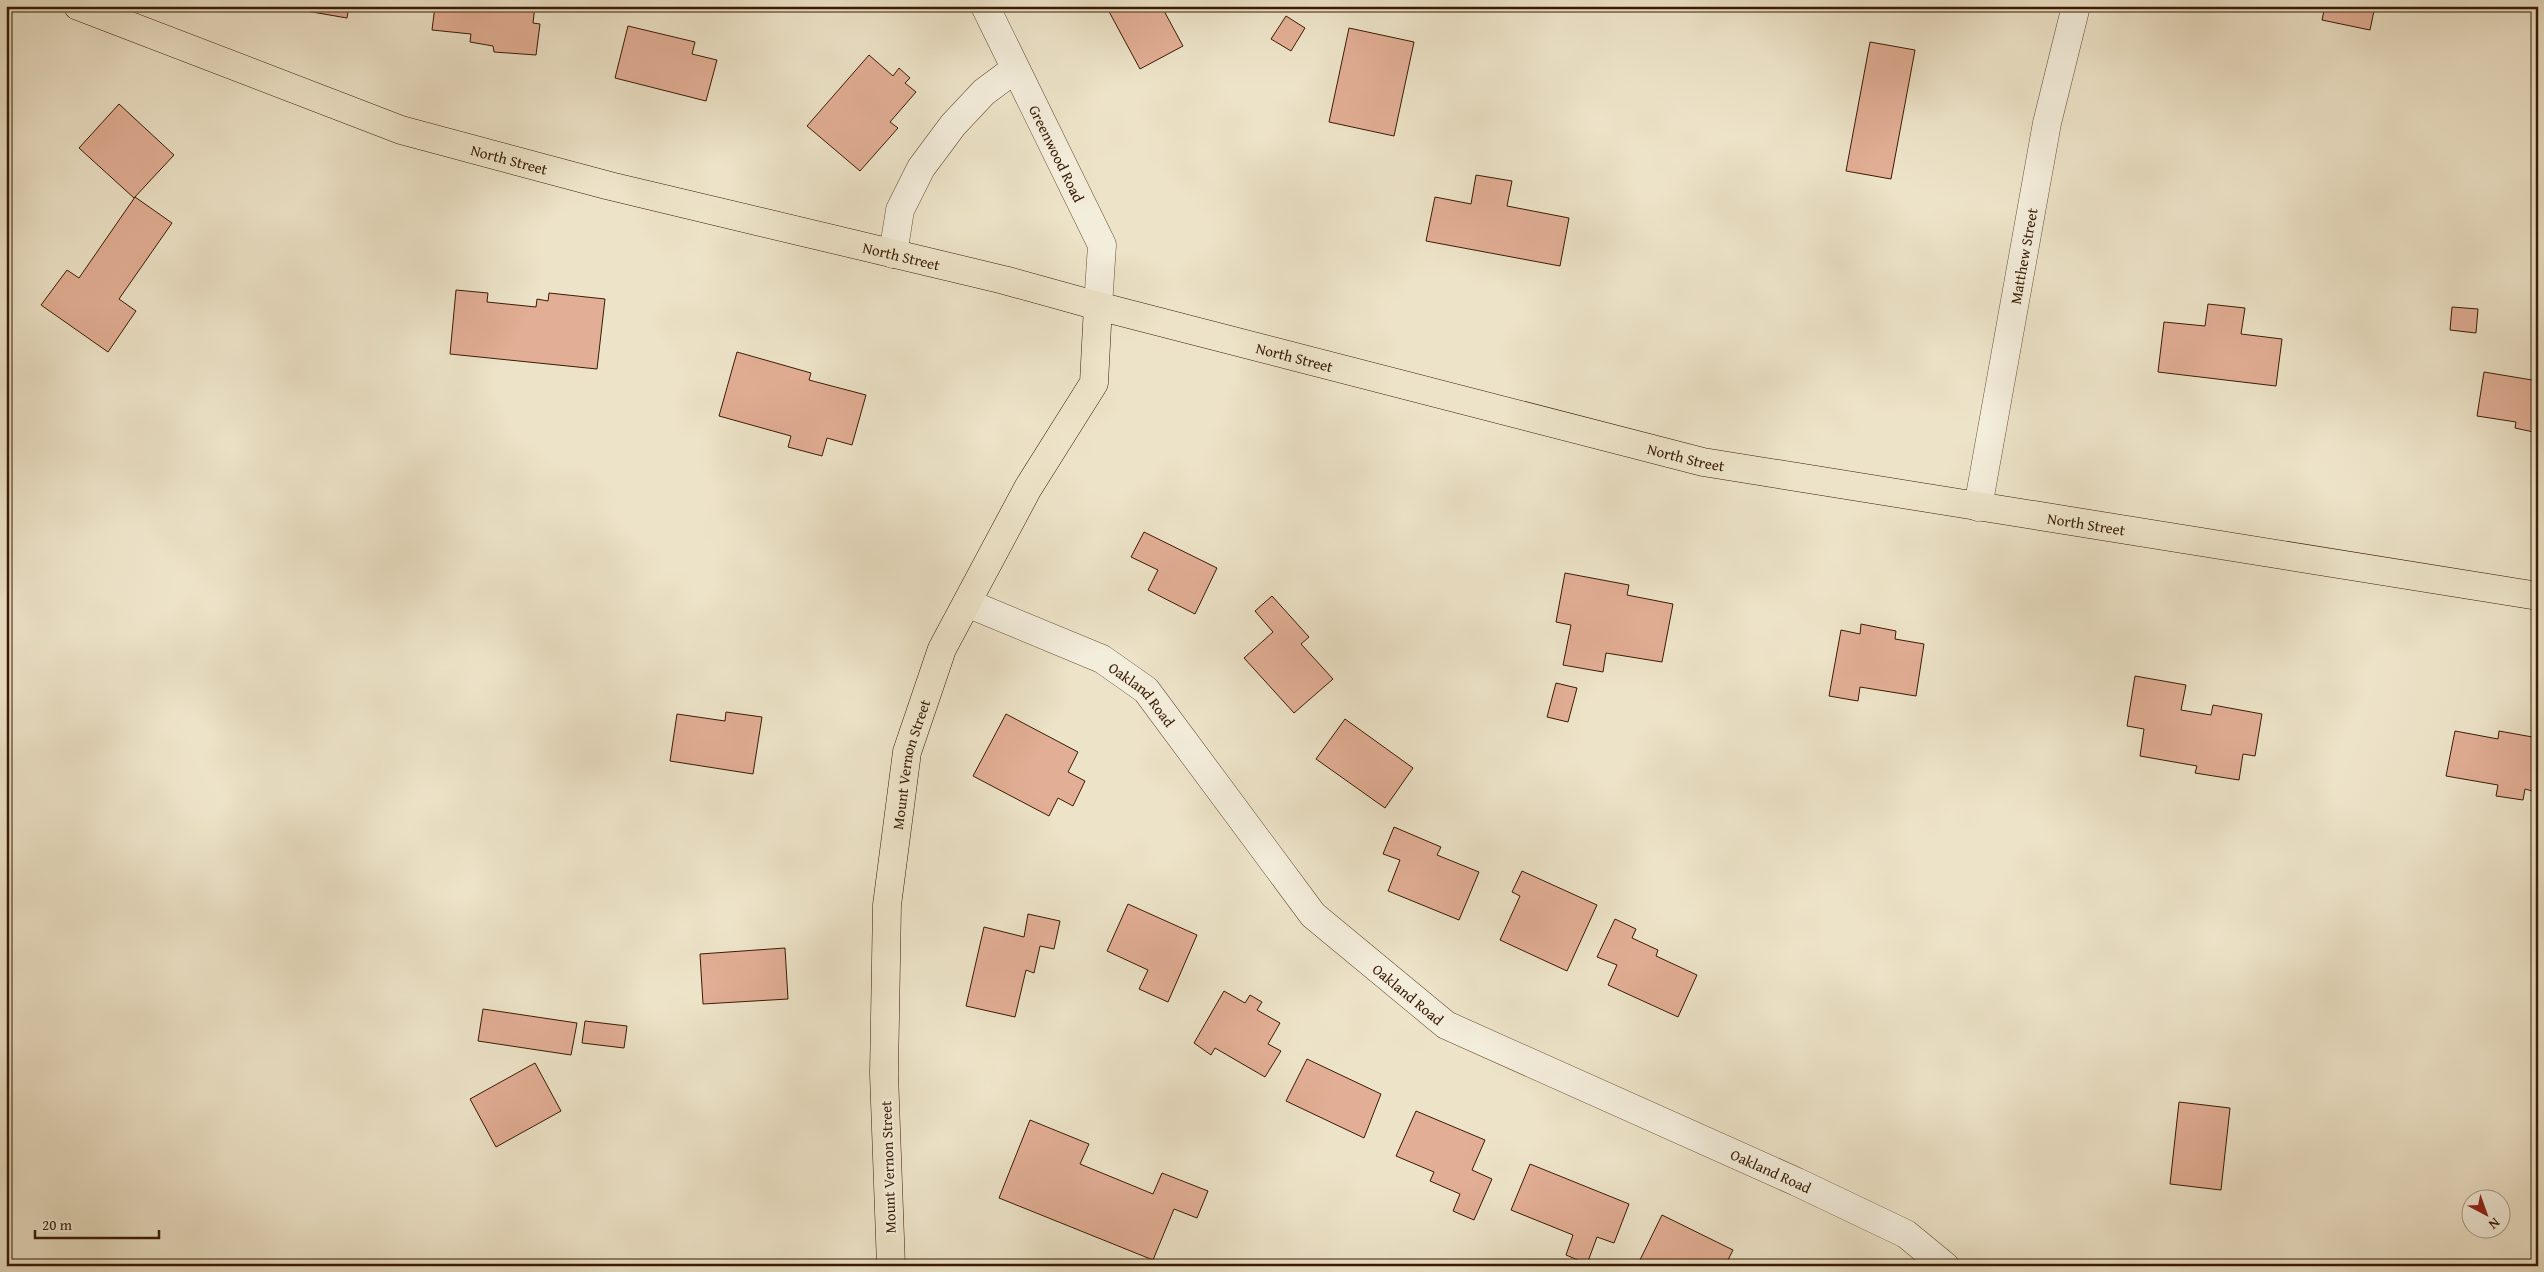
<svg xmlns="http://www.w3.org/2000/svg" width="2544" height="1272" viewBox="0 0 2544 1272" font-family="'Gentium Book Plus',serif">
<rect width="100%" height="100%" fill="#ede3c8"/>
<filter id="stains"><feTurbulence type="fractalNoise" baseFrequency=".004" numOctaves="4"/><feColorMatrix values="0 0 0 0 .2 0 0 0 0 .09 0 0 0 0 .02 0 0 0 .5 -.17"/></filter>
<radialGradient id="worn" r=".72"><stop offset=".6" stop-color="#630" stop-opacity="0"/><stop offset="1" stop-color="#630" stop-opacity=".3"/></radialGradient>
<!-- building -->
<g fill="#e2ae95" stroke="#391b03">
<path d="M277 6H349L347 18Z"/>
<path d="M435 6H535L533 23 540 24 536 55 494 52 493 46 470 42 471 34 432 30Z"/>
<path d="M1106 6H1169L1163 9 1183 46 1140 69Z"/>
<path d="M2325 6H2375L2370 30 2322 20Z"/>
<path d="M1286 16 1305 28 1291 51 1271 39Z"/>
<path d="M628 26 695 42 692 54 717 60 706 101 615 78Z"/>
<path d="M1349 28 1414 42 1394 136 1329 122Z"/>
<path d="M1870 42 1915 50 1891 179 1846 171Z"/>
<path d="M869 55 893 76 899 68 910 78 905 83 916 92 890 122 898 128 860 171 807 126Z"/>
<path d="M119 104 174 155 134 198 79 148Z"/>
<path d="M1476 175 1512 181 1507 206 1569 218 1560 266 1426 241 1435 197 1471 204Z"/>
<path d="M135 197 172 223 119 299 136 311 108 352 41 305 67 270 79 278Z"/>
<path d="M456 290 488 293 487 302 536 307 537 299 548 301 549 293 605 299 597 369 450 354Z"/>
<path d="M2208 304 2245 308 2241 334 2282 339 2276 386 2158 372 2164 322 2205 326Z"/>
<path d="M2452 307 2478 309 2476 333 2450 330Z"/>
<path d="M737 352 811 373 809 380 866 395 852 445 827 438 822 456 788 447 791 436 719 416Z"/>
<path d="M2484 372 2538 381V433L2515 428 2516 422 2477 416Z"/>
<path d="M1144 532 1217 568 1195 614 1148 590 1158 570 1131 557Z"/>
<path d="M1565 573 1629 585 1627 595 1673 604 1662 662 1606 653 1603 672 1563 665 1571 625 1556 622Z"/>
<path d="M1272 596 1309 637 1301 644 1333 679 1294 713 1244 658 1273 632 1255 611Z"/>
<path d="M1861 624 1896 631 1895 639 1924 644 1916 696 1860 687 1858 701 1829 696 1841 630 1860 634Z"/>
<path d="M2135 676 2186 685 2181 710 2211 715 2213 705 2262 714 2255 756 2243 754 2239 780 2195 773 2197 766 2140 756 2144 729 2127 726Z"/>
<path d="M1556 683 1577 688 1568 722 1547 717Z"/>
<path d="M726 712 762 717 753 774 670 761 677 714 725 721Z"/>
<path d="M1006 714 1078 752 1068 772 1085 781 1073 806 1058 798 1049 816 973 776Z"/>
<path d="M1345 719 1413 768 1385 808 1316 759Z"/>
<path d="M2455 731 2498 739 2499 731 2538 738V758L2532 791 2525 789 2523 800 2496 796 2498 785 2446 776Z"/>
<path d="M1394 827 1441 847 1437 855 1479 872 1459 920 1388 891 1400 860 1383 854Z"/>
<path d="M1522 871 1597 905 1567 971 1500 940 1520 896 1512 892Z"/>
<path d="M1128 904 1197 935 1168 1002 1139 989 1148 970 1107 951Z"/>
<path d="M1028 914 1060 921 1054 949 1040 946 1034 973 1026 970 1015 1017 966 1006 984 927 1024 937Z"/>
<path d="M1615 919 1636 929 1632 938 1658 950 1656 956 1697 975 1678 1017 1608 985 1617 965 1597 957Z"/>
<path d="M785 948 788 999 703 1004 700 954Z"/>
<path d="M1224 991 1245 1003 1250 995 1262 1002 1257 1010 1280 1023 1268 1044 1281 1051 1265 1077 1215 1048 1211 1055 1194 1043Z"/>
<path d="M483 1009 577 1023 571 1055 478 1041Z"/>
<path d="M585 1021 627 1026 624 1048 582 1043Z"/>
<path d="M1307 1059 1381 1094 1364 1138 1286 1101Z"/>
<path d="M535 1063 561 1111 496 1147 470 1099Z"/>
<path d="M2179 1102 2230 1108 2221 1190 2170 1184Z"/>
<path d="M1416 1111 1485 1140 1472 1170 1492 1179 1474 1220 1453 1211 1460 1194 1430 1181 1434 1172 1396 1156Z"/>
<path d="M1030 1120 1089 1144 1080 1164 1153 1194 1162 1173 1208 1191 1197 1218 1174 1209 1153 1260 999 1198Z"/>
<path d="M1530 1164 1629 1204 1614 1243 1597 1237 1587 1264 1566 1255 1573 1235 1511 1210Z"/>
<path d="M1662 1215 1733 1250 1725 1266H1647L1639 1262Z"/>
</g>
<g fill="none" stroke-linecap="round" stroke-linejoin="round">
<defs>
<g id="minor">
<path id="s1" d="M985 6 1102 245 1098 306"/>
<path d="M893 254 900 210 921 168 953 125 984 92 1015 69"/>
<path id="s2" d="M1978 507 2047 123 2076 6"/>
<path id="s3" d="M967 603 1102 659 1146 690 1313 915 1446 1025 1797 1182 1906 1234 1945 1266"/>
</g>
<g id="major">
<path id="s4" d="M78 6 401 130 610 186 1004 280 1098 306 1703 462 2538 596"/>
<path id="s5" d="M891 1266 884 1074 887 905 907 752 942 649 1028 488 1094 383 1098 306"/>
</g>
</defs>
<!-- minor casing -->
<use href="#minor" stroke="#664d34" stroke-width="29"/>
<!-- major casing -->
<use href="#major" stroke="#391b03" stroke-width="29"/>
<!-- minor -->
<use href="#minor" stroke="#f3eddb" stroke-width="28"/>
<!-- major -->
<use href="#major" stroke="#ede3c8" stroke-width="28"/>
</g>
<g text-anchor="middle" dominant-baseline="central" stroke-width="4.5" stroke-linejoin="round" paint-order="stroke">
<!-- street labels -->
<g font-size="15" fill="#391b03" stroke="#f3eddb">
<text stroke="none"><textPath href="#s1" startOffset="164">Greenwood Road</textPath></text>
<text stroke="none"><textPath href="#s4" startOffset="458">North Street</textPath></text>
<text stroke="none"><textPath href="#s4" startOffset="862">North Street</textPath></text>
<text stroke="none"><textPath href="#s2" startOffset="255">Matthew Street</textPath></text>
<text stroke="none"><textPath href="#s4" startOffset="1268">North Street</textPath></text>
<text stroke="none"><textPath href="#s4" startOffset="1672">North Street</textPath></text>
<text stroke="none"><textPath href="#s4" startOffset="2078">North Street</textPath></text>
<text stroke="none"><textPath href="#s3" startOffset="200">Oakland Road</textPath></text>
<text stroke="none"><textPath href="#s5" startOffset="504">Mount Vernon Street</textPath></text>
<text stroke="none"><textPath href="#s3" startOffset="604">Oakland Road</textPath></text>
<text transform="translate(888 1167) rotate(-92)">Mount Vernon Street</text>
<text stroke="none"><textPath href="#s3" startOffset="1009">Oakland Road</textPath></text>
</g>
</g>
<!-- margin -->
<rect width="2544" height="1272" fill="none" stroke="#ede3c8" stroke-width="25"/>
<rect x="8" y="8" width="2529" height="1257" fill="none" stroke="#391b03" stroke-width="2.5"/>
<rect x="12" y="12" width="2519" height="1247" fill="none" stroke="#391b03"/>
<!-- north arrow -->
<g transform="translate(2486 1214) rotate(139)"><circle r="24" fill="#f3eddb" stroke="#a99985"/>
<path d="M0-4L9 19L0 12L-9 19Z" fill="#8f2418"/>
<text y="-8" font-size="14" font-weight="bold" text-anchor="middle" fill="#391b03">N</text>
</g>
<!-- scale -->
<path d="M35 1230v8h124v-8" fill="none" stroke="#391b03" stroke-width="2.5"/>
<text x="42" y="1230" font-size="15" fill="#391b03" stroke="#f3eddb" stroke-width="4" paint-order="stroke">20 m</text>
<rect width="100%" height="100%" filter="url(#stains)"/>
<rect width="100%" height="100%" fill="url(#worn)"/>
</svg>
